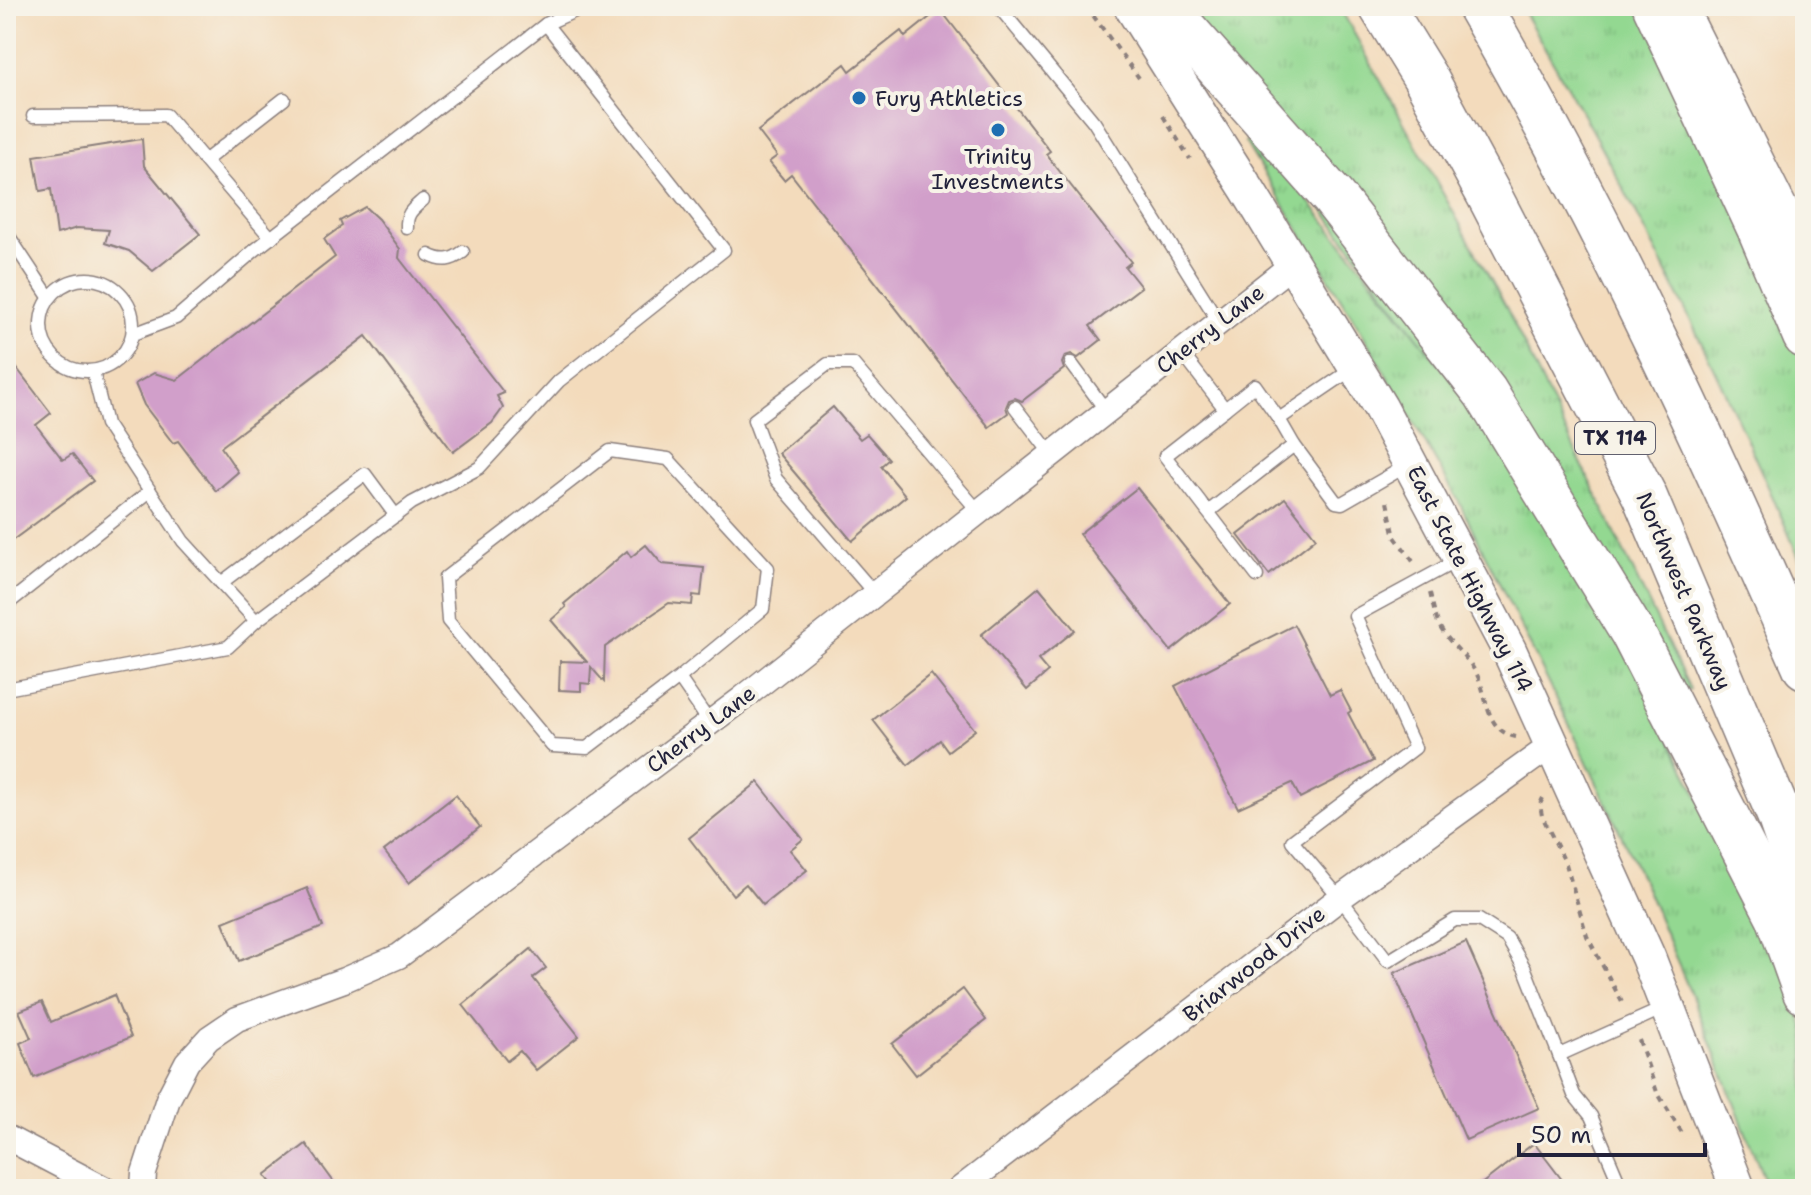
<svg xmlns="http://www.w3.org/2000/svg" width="1811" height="1195" viewBox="0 0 1811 1195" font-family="'Shantell Sans',sans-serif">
<defs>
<pattern id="grass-tufts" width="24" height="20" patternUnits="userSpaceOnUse" patternTransform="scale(2)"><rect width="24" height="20" fill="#93d891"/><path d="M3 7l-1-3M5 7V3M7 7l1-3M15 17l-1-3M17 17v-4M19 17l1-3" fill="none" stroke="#7eb97e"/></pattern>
</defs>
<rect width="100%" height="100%" fill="#f7f3e8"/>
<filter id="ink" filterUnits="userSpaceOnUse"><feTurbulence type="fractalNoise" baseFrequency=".0125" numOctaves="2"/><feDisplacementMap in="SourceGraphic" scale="16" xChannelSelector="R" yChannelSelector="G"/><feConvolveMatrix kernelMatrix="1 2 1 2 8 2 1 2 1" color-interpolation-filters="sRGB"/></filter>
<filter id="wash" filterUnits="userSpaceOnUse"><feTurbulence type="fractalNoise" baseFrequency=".006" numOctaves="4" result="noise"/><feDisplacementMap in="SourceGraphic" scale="32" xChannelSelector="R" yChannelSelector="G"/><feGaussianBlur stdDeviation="1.8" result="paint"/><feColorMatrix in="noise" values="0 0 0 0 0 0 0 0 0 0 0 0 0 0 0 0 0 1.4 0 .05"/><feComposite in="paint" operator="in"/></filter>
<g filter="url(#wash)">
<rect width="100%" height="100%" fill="#f3dbbc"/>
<!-- grass -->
<g fill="url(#grass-tufts)" stroke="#5a7d66" stroke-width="2">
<path d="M1173 6H1339L1506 307 1690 689 1681 694Z"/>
<path d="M1520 6H1644L1774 281 1805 357V572C1723 378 1629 187 1520 6Z"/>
<path d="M1255 133 1462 393 1602 603 1783 967 1805 1029V1189H1768L1693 999 1647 890 1572 730 1457 498 1361 331 1245 142Z"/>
</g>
<g id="blocks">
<!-- building -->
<g fill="#d19fca">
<path d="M940 9 1050 151 1046 154 1131 262 1125 267 1141 287 1090 326 1101 340 1078 358 1071 354 1065 356 1062 363 1064 369 1022 401 1015 398 1009 400 1006 407 1008 413 989 427 791 174 784 180 769 162 777 156 758 131 845 64 850 71 901 31 905 37Z"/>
<path d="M142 139 144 166 200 234 153 271 129 251 105 243 109 230 77 228 57 234 51 189 40 191 34 156Z"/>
<path d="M365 207 378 219 400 249 399 258 504 393 497 396 503 408 492 423 453 452 366 336 221 447 238 472 216 491 178 441 173 443 144 405 135 384 154 373 177 380 335 257 324 239 342 226 340 221Z"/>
<path d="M6 354 51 413 36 425 63 460 72 454 93 481 6 545Z"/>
<path d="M833 407 860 439 867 434 889 459 881 466 906 496 852 541 778 453Z"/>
<path d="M1137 488 1230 604 1171 651 1079 534Z"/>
<path d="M1285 498 1316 538 1269 575 1238 535Z"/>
<path d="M646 545 662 564 704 568 701 596 693 595 692 605 669 603 605 647 604 682 591 667 590 684 581 683V691L559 690 560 661 587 662 551 620 566 607 564 604 627 551 631 557Z"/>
<path d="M1039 587 1075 630 1038 660 1048 672 1027 690 981 635Z"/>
<path d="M1294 625 1330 695 1340 690 1351 711 1348 713 1373 761 1300 798 1292 783 1238 808 1175 686Z"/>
<path d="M931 674 975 730 948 751 940 740 908 765 873 720Z"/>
<path d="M758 782 803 839 790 850 807 870 763 905 746 884 733 895 689 838Z"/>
<path d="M456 795 480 827 409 883 384 851Z"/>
<path d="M307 888 323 927 239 961 223 922Z"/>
<path d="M1466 942 1539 1108 1466 1140 1394 973Z"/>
<path d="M531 949 546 968 533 978 579 1036 536 1070 520 1051 507 1061 463 1005Z"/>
<path d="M963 989 986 1020 916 1075 892 1044Z"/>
<path d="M114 995 131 1037 34 1078 20 1043 31 1038 19 1011 42 1002 51 1022Z"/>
<path d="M1534 1143 1569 1189H1475Z"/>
<path d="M306 1144 339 1189H276L265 1175Z"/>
</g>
</g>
</g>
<g filter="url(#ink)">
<use href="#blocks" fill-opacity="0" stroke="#8a7e7c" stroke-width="2"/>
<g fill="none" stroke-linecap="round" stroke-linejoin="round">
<defs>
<g id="lane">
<path d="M712 6H722"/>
<path d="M998 6 1094 122 1219 322"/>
<path d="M33 116 166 115 271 238"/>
<path d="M206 160 284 99"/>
<path d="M407 228C406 213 413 209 423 200"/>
<path d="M6 232 49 297"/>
<path d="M429 255C443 262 451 261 463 252"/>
<circle cx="87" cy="325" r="46"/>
<path d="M133 334 176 318 255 250 546 24 586 6"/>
<path d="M1181 352 1225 409 1165 456 1208 512 1294 445 1336 502 1342 503 1408 465"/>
<path d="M1071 363 1107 412"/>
<path d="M93 372 106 424 183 541 256 621 412 503 479 468 559 381 724 250 546 24"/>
<path d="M1015 407 1052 455"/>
<path d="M1225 409 1255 385 1279 419"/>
<path d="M1294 445 1279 419 1354 368"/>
<path d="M1208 512 1257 576"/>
<path d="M1458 560 1355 616 1415 748 1292 841 1340 898 1388 961 1455 920H1479L1507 938 1525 969 1559 1055 1664 1008"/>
<path d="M221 583 365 474 396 516"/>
<path d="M875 594 776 479 754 420 828 364H853L979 512"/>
<path d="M6 605 150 491"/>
<path d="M679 678 763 609 768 568 668 459 610 451 445 578 448 621 552 746 587 748 679 678 710 723"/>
<path d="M6 689 228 647 256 621"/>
<path d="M1559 1055 1574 1095 1591 1116 1622 1189"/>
</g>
<g id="street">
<path d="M6 1137 105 1189"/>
<path d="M143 1189 144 1173 168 1099 187 1062 209 1038 237 1019 344 980 399 956 743 698 1293 264"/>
<path d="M960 1189 1340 898 1552 745"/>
</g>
<g id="secondary">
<path d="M1131 6 1247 189 1380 407 1509 650 1648 957 1738 1189"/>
<path d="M1679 6 1805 258"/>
</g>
<g id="highway">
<path d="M1164 6 1333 197 1485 392 1632 632 1778 916 1805 992"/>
<path d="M1381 6 1426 79 1490 197 1644 495 1779 815 1805 890"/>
<path d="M1479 6C1603 219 1706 441 1805 667"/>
<path d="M1655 6 1760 230 1805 336"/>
</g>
</defs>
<!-- lane casing -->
<use href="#lane" stroke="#8a7e7c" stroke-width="15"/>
<!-- street casing -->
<use href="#street" stroke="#8a7e7c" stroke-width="27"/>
<!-- secondary casing -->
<use href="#secondary" stroke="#8a7e7c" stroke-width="37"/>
<!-- highway casing -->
<use href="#highway" stroke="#8a7e7c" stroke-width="47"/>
<!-- path -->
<g stroke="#8a7e7c" stroke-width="4" stroke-dasharray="6 6" stroke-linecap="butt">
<path d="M1086 6 1139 78"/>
<path d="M1163 116 1190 159"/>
<path d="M1387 502 1395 537 1415 564"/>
<path d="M1430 593C1433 605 1435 618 1441 629 1451 645 1467 656 1476 673 1489 695 1483 730 1516 737"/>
<path d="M1543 798 1540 804 1542 816 1566 864 1587 936 1624 1006"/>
<path d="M1639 1040 1657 1092 1684 1136"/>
</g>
<!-- lane -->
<use href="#lane" stroke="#fff" stroke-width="12"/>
<!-- street -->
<use href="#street" stroke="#fff" stroke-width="24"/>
<!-- secondary -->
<use href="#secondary" stroke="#fff" stroke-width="34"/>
<!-- highway -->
<use href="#highway" stroke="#fff" stroke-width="44"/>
</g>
</g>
<!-- markers -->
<g fill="#1f6fb2" stroke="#f7f3e8" stroke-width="3">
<circle cx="859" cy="98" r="8"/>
<circle cx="998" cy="130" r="8"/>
</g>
<g text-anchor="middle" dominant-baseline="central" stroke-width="8" stroke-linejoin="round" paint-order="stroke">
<!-- shield labels -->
<rect fill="#f7f3e8" stroke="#62616f" stroke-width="2" x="1575" y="422" width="80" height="32" rx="6"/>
<g font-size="20" font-weight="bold" fill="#22223b">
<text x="1615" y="438">TX 114</text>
</g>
<!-- poi labels -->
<g font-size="22" fill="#22223b" stroke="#f7f3e8" text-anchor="start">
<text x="875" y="98">Fury Athletics</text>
<text x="998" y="156" text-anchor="middle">Trinity<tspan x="998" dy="25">Investments</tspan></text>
</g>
<!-- street labels -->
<g font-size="22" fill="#22223b" stroke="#f7f3e8">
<text transform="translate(1210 329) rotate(-38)">Cherry Lane</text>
<text transform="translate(1470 579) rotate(63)">East State Highway 114</text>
<text transform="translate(1684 591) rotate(67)">Northwest Parkway</text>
<text transform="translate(701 729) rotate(-37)">Cherry Lane</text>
<text transform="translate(1254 964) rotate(-38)">Briarwood Drive</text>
</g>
</g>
<!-- margin -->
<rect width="1811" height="1195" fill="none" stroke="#f7f3e8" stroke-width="32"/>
<!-- scale -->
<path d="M1519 1143v12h186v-12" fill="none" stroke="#22223b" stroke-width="4"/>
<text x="1531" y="1143" font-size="24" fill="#22223b" stroke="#f7f3e8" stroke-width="6" paint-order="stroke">50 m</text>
</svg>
